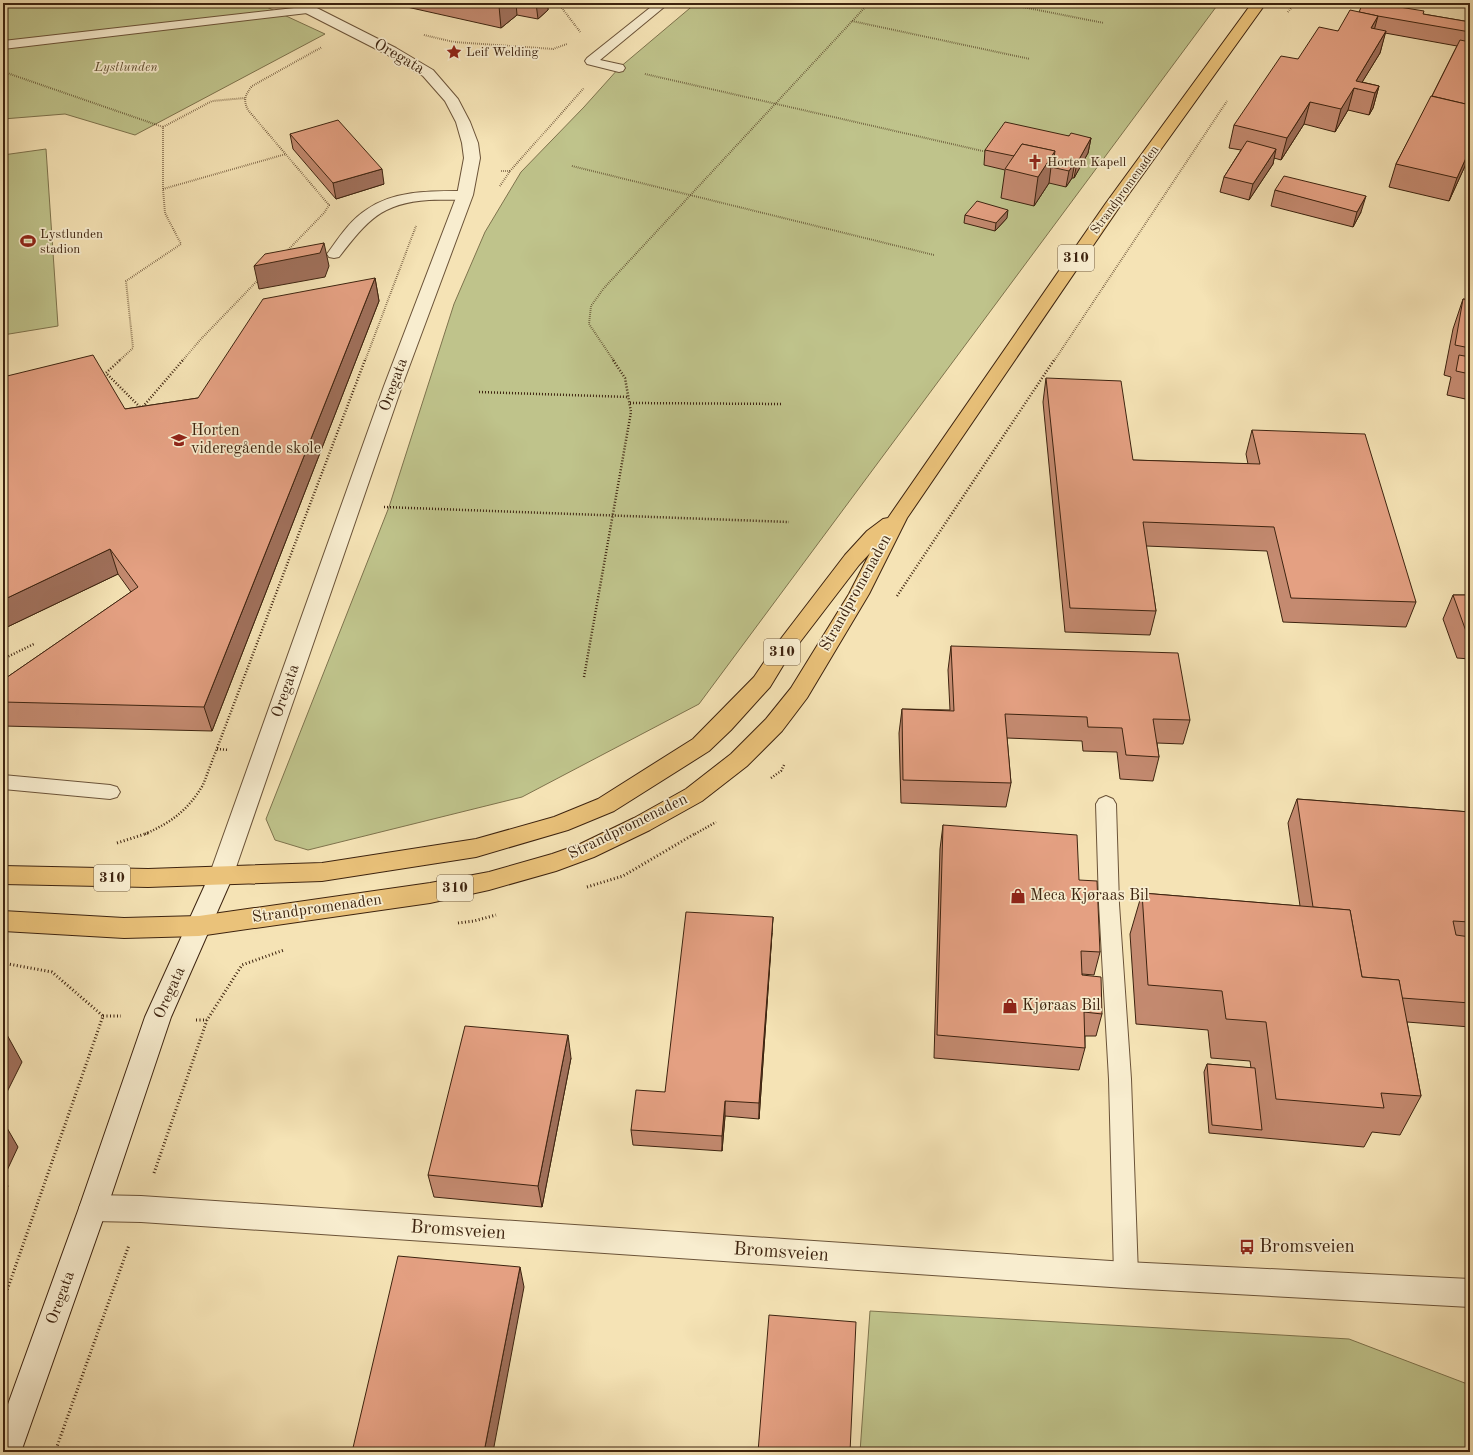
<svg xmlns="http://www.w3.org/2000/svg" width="1473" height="1455" viewBox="0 0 1473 1455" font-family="'Old Standard TT',serif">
<rect width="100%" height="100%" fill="#f5e3b5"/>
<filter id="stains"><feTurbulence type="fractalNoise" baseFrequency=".005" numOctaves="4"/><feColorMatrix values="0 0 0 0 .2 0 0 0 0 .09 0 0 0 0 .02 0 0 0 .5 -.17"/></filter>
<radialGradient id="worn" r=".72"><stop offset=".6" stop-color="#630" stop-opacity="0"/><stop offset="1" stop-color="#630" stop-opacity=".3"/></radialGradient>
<!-- green -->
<g fill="#bfc38b" stroke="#7e734d">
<path d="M3 3H258L325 34 135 135 65 114 3 119Z"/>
<path d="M696 3H1219L699 704 522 797 308 850 275 840 266 819 389 507 454 304 485 232 521 172 584 107 619 68Z"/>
<path d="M46 149 58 326 3 335V155Z"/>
<path d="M870 1311 1349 1339 1470 1385V1452H860Z"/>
</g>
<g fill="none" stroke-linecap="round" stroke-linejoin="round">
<defs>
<g id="lane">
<path d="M656 3H669L600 60 623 65 625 68 623 71 619 72 587 64 585 61 587 58Z"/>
<path d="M312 6 316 8 318 10 316 12 3 49V41Z"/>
<path d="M465 191 470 192 472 195 470 198C457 201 443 199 429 200 381 203 367 221 339 257L334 258 329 257 327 254C338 239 350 220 366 210 394 190 432 191 465 191Z"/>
<path d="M3 775 110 785 117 787 120 792 117 797 110 799 3 789Z"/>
<path d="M1106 796 1113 799 1116 804 1119 904 1131 1079 1138 1275 1135 1283 1126 1287 1117 1283 1114 1275 1109 1079 1099 904 1096 804 1099 799Z"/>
</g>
<g id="street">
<path d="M290 3H307L396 48 433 70 458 99 470 122 478 143 480 158 473 195 402 386 233 876 229 883 221 885 213 883 209 876 384 386 457 195 464 158 462 143 456 122 445 101 423 76 386 54 292 6Z"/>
<path d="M93 1195 141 1196 1126 1262 1470 1279V1307L1126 1288 141 1222 93 1221 83 1217 79 1208 83 1199Z"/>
</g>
<path id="secondary" d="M221 867 229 869 233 876 171 1017 107 1208 21 1452H3V1418L79 1208 145 1017 209 876 213 869Z"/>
<path id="primary" d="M1252 3H1266L1118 209 907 518 869 594 807 698 782 731 747 766 702 801 650 830 594 857 556 871 489 890 430 903 199 936 124 938 3 931V911L124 918 199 916 430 883 489 872 552 854 578 845 634 818 686 789 731 754 766 719 791 688 849 594 870 553 859 565 787 659 770 687 731 730 709 751 614 811 568 830 476 857 322 881 148 887 3 884V866L148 869 322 863 476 839 554 817 598 799 693 739 754 677 773 649 845 555 867 531 883 519 888 518 1106 203Z"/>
</defs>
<!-- lane casing -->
<use href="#lane" stroke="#6b5338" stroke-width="2"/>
<!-- street casing -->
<use href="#street" stroke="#6b5338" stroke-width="2"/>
<!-- secondary casing -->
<use href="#secondary" stroke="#3d230f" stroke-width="2"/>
<!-- primary casing -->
<use href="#primary" stroke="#3d230f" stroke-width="2"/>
<!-- path-far2 -->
<g stroke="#3d230f" stroke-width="2" stroke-dasharray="0.5 1.5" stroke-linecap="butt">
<path d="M558 3 581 33"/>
<path d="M1002 3 1104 23"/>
<path d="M1288 12 1295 3"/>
<path d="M852 21 1030 59"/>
<path d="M424 35 454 42 553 49 567 44"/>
<path d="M7 73 163 127"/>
<path d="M645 74 987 152"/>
<path d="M572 166 934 255"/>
<path d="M501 171H510"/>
<path d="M500 186 510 171 584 88"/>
<path d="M163 189 286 154"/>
<path d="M287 251 324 213 329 205 248 110C243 100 245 95 252 86L322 47"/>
<path d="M119 361 133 348 126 281 181 244 165 213 163 189V127L212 101 245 98"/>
<path d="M182 361 202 338 258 280"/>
<path d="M365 361 416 226"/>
<path d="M614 361 589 324 591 306 604 288 869 3"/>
<path d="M1054 361 1227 101"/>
</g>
<!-- path-far1 -->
<g stroke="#3d230f" stroke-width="2.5" stroke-dasharray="1 2" stroke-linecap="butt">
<path d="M120 360 106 373 140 407"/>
<path d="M479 392 629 397"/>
<path d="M630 403 783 404"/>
<path d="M141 409 183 360"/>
<path d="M384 507 789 522"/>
<path d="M897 596 1054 360"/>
<path d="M3 659 34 644"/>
<path d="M584 677 631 412 625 378 613 360"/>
<path d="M217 749 229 750"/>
<path d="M771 778 781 771 784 765"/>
<path d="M145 834C172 822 188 810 203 785L365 360"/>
<path d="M695 834 716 822"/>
</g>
<!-- path -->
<g stroke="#3d230f" stroke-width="3" stroke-dasharray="1 2.5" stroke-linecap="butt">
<path d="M117 843 148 833"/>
<path d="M587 887 623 876 696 833"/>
<path d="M458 923 474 921 496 915"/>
<path d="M3 963 52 972 103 1016 3 1302"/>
<path d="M103 1016H121"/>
<path d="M196 1020H207"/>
<path d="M154 1173 207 1020 242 965 284 950"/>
<path d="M55 1452 129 1245"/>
</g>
<!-- lane -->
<use href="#lane" fill="#f8edcf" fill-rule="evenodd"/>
<!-- street -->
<use href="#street" fill="#f8edcf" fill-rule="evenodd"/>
<!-- secondary -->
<use href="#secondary" fill="#f8edcf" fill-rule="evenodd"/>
<!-- primary -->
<use href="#primary" fill="#eac27a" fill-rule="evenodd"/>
</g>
<!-- wall -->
<g fill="#c48a70" stroke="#3d230f">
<path d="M389 3H548V10L538 19 517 15 501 28Z"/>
<path d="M1359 12 1423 14 1470 22V155L1449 201 1389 187 1396 164 1432 96 1457 46 1385 33 1380 53 1362 82 1379 86 1373 108 1369 115 1348 110 1335 132 1304 124 1281 160 1274 158 1273 164 1249 200 1220 192 1224 177 1241 150 1229 148 1234 125 1298 59 1338 31Z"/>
<path d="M290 134 384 184 336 199 293 149Z"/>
<path d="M1069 136 1091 138 1088 153 1074 178H1072L1066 187 1049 183 1034 206 1001 198 1005 170 984 165 985 150Z"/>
<path d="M1275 190 1361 212 1353 227 1271 206Z"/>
<path d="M965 215 1007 218 995 231 964 223Z"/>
<path d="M375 278 379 301 212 731 3 726V680L131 592 118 574 3 629 125 409 198 398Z"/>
<path d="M1463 299 1470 300V400L1447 395 1451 377 1444 375 1453 329Z"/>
<path d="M1046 378 1133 460 1248 464 1246 454 1252 430 1416 602 1406 627 1283 622 1267 551 1146 546 1156 611 1150 635 1065 632 1043 402Z"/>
<path d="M1453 595H1470V659L1457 658 1443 619Z"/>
<path d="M951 646 1190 720 1183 744 1157 743 1159 757 1153 781 1120 779 1117 752 1083 751 1082 741 1007 738 1011 783 1006 807 901 803 899 733 902 709 950 710 948 670Z"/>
<path d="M1297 799 1470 812V1027L1407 1022 1421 1096 1400 1135 1372 1132 1364 1147 1209 1133 1204 1072 1207 1064 1251 1068 1250 1061 1211 1058 1208 1030 1136 1024 1130 934 1142 893 1300 906 1288 823Z"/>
<path d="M943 825 1079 880 1100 952 1094 975 1082 974V975L1102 1014 1096 1036H1085V1048L1079 1070 934 1058 940 849Z"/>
<path d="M772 933 759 1119 725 1116 722 1151 633 1145 631 1130 665 1092Z"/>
<path d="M571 1058 542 1207 434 1197 428 1175Z"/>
</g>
<!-- shaded-wall -->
<g fill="#a0705b" stroke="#3d230f">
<path d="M503 3H516L517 15 501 28 499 6Z"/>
<path d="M536 3H548V10L538 19Z"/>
<path d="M1378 16 1372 38 1371 28Z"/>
<path d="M1386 31 1380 53 1358 89 1354 88 1348 110 1335 132 1341 109 1356 81Z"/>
<path d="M1379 86 1373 108 1369 115 1375 93Z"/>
<path d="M1310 102 1304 124 1281 160 1287 138Z"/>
<path d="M1091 138 1088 153 1074 178 1077 163Z"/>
<path d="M1276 149 1273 164 1249 200 1253 184Z"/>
<path d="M1470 149V155L1449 201 1457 178Z"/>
<path d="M1055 151 1053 168 1051 167 1049 183 1034 206 1038 177Z"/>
<path d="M1075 162 1072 178 1066 187 1069 171Z"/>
<path d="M382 169 384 184 336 199 333 183Z"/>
<path d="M1366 196 1361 212 1353 227 1357 212Z"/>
<path d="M1008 210 1007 218 995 231 996 223Z"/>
<path d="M324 243 329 266 325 277 259 289 254 266Z"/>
<path d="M375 278 379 301 212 731 204 707Z"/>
<path d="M110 549 118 574 3 629V600Z"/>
<path d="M773 917 772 933 759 1119V1103Z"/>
<path d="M6 1033 22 1062 3 1100V1038Z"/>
<path d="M568 1035 571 1058 542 1207 538 1186Z"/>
<path d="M725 1101V1116L722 1151V1136Z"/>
<path d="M3 1121 18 1147 3 1179Z"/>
<path d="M3 1179 8 1186 3 1196Z"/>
<path d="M520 1267 524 1287 493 1452H484Z"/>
</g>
<!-- building -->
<g fill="#e4a082" stroke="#3d230f">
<path d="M483 3H503L499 6Z"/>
<path d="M1363 3H1375L1424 11 1423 14 1470 22V32L1378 16 1359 12Z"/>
<path d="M1350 10 1378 16 1371 28 1386 31 1356 81 1379 86 1375 93 1354 88 1341 109 1310 102 1287 138 1234 125 1281 56 1298 59 1319 27 1338 31Z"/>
<path d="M1460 40 1470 42V105L1432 96Z"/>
<path d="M1431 96 1470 105V149L1457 178 1396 164Z"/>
<path d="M338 120 382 169 333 183 290 134Z"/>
<path d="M1005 122 1069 136 1071 133 1091 138 1077 163 1075 162 1069 171 1051 167 1053 165 1055 151 1022 144 1014 156 985 150Z"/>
<path d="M1247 141 1276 149 1253 184 1224 177Z"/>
<path d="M1022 144 1055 151 1038 177 1005 169Z"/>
<path d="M1284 176 1366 196 1357 212 1275 190Z"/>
<path d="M977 201 1008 210 996 223 965 215Z"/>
<path d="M324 243 320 253 254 266 265 254Z"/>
<path d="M375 278 204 707 3 702V680L138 587 110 549 3 600V377L93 355 125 409 198 398 263 299Z"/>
<path d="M1463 299 1470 300V348L1455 345Z"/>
<path d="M1459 355 1470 357V374L1456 371Z"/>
<path d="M1046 378 1121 381 1133 460 1260 464 1252 430 1365 434 1416 602 1291 598 1274 527 1143 522 1156 611 1070 608Z"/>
<path d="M1453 595H1470V634H1467Z"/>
<path d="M951 646 1178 653 1190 720 1153 719 1159 757 1126 755 1122 728 1088 727 1087 717 1005 714 1011 783 903 780 902 709 954 711Z"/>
<path d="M1297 799 1470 812V922L1453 921 1456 935 1470 937V1003L1402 998 1399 980 1362 977 1350 910 1313 907Z"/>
<path d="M943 825 1077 835 1079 880 1097 881 1100 952 1081 951 1082 975 1101 977 1102 1014 1084 1012 1085 1048 937 1035Z"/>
<path d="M1142 893 1350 910 1362 977 1399 980 1421 1096 1381 1093 1384 1108 1276 1099 1266 1022 1226 1019 1222 991 1148 985Z"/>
<path d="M686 912 773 917 759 1103 725 1101 722 1136 631 1130 636 1090 665 1092Z"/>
<path d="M465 1026 568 1035 538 1186 428 1175Z"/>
<path d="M3 1032 6 1033 3 1038Z"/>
<path d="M1207 1064 1255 1068 1262 1130 1212 1125Z"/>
<path d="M398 1256 520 1267 484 1452H352Z"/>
<path d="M769 1315 856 1322 850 1452H758Z"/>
</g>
<!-- icons -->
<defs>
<symbol id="sight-bare" viewBox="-9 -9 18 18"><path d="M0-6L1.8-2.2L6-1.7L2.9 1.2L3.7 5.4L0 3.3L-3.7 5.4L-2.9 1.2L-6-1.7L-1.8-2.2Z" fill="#8f2418" stroke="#f8edcf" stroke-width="2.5" paint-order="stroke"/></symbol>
<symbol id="church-bare" viewBox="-9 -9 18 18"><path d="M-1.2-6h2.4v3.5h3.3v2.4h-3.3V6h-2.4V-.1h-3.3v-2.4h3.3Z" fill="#8f2418" stroke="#f8edcf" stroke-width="2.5" paint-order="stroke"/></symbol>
<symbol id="stadium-bare" viewBox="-9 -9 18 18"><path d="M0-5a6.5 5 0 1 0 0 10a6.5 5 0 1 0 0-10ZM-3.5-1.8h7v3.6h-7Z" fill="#8f2418" stroke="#f8edcf" stroke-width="2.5" paint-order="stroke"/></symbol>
<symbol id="school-bare" viewBox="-9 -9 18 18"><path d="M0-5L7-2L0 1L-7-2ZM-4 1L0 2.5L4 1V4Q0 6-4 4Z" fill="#8f2418" stroke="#f8edcf" stroke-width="2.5" paint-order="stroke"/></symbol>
<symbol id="shop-bare" viewBox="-9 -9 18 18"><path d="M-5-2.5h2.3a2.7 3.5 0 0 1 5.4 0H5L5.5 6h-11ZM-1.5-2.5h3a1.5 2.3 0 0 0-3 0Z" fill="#8f2418" stroke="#f8edcf" stroke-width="2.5" paint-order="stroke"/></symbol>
<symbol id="bus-bare" viewBox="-9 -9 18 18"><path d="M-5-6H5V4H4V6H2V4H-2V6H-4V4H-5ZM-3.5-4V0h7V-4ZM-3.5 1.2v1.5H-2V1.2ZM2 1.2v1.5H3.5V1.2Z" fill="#8f2418" stroke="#f8edcf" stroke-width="2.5" paint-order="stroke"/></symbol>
</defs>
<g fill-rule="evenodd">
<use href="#sight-bare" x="443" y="41" width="22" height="22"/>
<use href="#church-bare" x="1024" y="151" width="22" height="22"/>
<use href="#stadium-bare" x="17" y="230" width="22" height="22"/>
<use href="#school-bare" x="168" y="429" width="22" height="22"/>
<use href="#shop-bare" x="1007" y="885" width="22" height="22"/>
<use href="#shop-bare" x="999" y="995" width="22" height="22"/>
<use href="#bus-bare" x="1236" y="1236" width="22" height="22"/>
</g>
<g text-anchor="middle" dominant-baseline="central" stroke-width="3.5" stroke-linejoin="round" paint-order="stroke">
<!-- far-poi labels -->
<g font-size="13" fill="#3d230f" stroke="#f8edcf" text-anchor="start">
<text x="466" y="52">Leif Welding</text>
<text x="1047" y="162">Horten Kapell</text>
<text x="40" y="234">Lystlunden<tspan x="40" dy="15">stadion</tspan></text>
</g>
<!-- far-park labels -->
<g font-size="13" font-style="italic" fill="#5e4b2e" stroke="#f8edcf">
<text x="126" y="67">Lystlunden</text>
</g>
<!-- far-street labels -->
<g font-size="13" fill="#3d230f" stroke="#f8edcf">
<text transform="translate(1125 190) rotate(-54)">Strandpromenaden</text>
</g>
<!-- shield labels -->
<g fill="#f8edcf" stroke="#756049" stroke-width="1">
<rect x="1058" y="245" width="36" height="26" rx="3"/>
<rect x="764" y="639" width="36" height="26" rx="3"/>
<rect x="94" y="865" width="36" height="26" rx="3"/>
<rect x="437" y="875" width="36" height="26" rx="3"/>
</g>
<g font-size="15" font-weight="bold" fill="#3d230f">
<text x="1076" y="258">310</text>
<text x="782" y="652">310</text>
<text x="112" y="878">310</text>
<text x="455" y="888">310</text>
</g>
<!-- street labels -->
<g font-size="16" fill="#3d230f" stroke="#f8edcf">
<text transform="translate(399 57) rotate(30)">Oregata</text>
<text transform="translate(394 385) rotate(-70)">Oregata</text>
<text transform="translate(856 593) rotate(-61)">Strandpromenaden</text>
<text transform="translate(286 691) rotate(-71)">Oregata</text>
<text transform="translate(628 827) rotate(-26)">Strandpromenaden</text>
<text transform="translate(317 909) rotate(-8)">Strandpromenaden</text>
<text transform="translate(170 993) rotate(-66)">Oregata</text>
<text transform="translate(61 1298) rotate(-70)">Oregata</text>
</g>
<!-- poi labels -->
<g font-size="16" fill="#3d230f" stroke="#f8edcf" text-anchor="start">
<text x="191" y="431">Horten<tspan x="191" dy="18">videregående skole</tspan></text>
<text x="1030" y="896">Meca Kjøraas Bil</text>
<text x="1022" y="1006">Kjøraas Bil</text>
</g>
<!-- near-street labels -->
<g font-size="19" fill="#3d230f" stroke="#f8edcf">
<text transform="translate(458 1231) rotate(4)">Bromsveien</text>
<text transform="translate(781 1253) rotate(4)">Bromsveien</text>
</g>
<!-- near-poi labels -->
<g font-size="19" fill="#3d230f" stroke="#f8edcf" text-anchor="start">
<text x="1259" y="1247">Bromsveien</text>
</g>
</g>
<!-- margin -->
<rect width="1473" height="1455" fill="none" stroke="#f5e3b5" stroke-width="16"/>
<rect x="4" y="4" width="1465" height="1447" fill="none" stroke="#3d230f" stroke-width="2"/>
<rect x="8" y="8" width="1457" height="1439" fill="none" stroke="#3d230f"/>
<rect width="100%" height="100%" filter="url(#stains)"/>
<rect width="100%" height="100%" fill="url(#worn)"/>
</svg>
